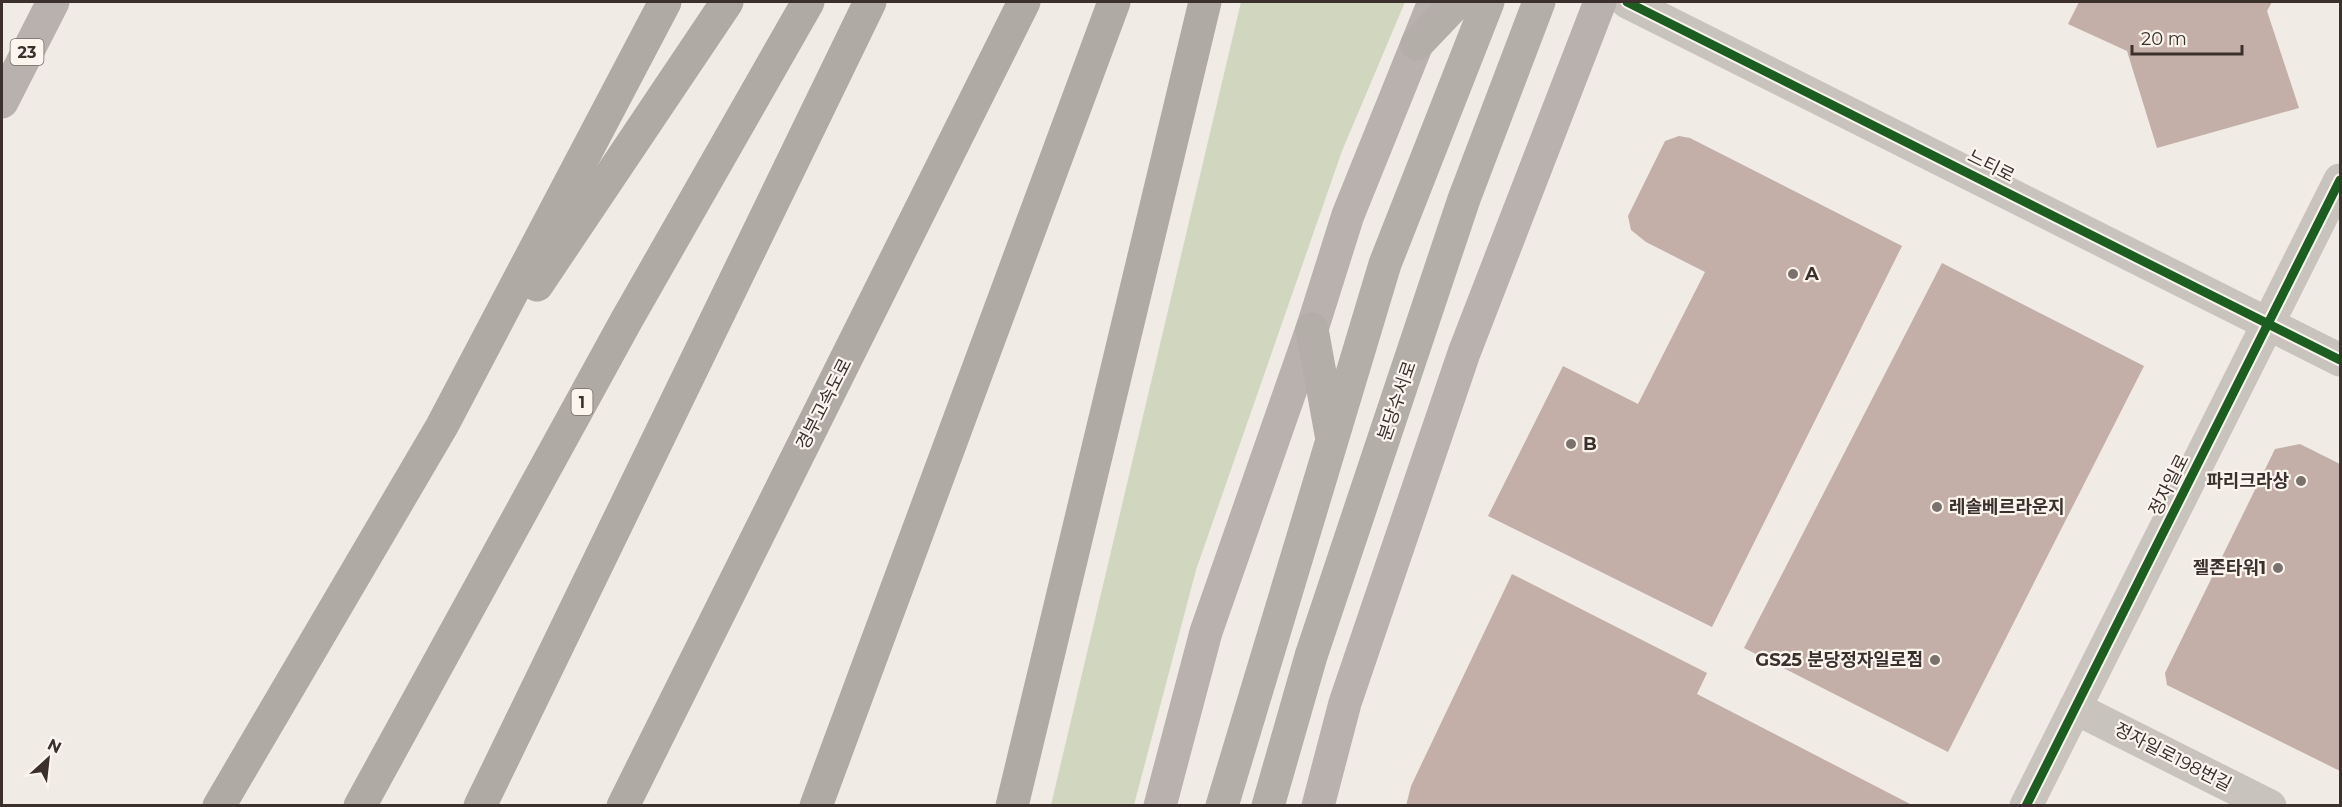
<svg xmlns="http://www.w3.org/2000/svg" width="2342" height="807" viewBox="0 0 2342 807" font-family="Montserrat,'Noto Sans KR',sans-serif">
<rect width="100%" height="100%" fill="#f0ebe5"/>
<!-- green -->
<path fill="#d1d6bf" d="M1241 2H1405L1342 151 1196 570 1134 805H1051Z"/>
<!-- building -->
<g fill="#c3afa7">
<path d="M2079 2H2272L2267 11 2299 108 2157 148 2127 51 2068 24Z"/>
<path d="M1679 136 1690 138 1902 246 1712 627 1488 516 1563 366 1638 404 1705 272 1646 242 1631 230 1628 216 1665 141Z"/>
<path d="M1942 263 2144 366 1948 752 1744 648Z"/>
<path d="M2300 444 2340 464V771L2167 685 2165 673 2275 449Z"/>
<path d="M1512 574 1707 673 1697 694 1914 806H1406L1411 786Z"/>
</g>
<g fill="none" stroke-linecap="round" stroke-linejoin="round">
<!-- minor -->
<path stroke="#c9c3be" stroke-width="33" d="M2075 708 2270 806"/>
<!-- tertiary -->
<g stroke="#c9c3be" stroke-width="33">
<path d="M1627 2 2340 360"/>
<path d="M2026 806 2340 180"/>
</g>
<!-- primary -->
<g stroke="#b8b1ad" stroke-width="33">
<path d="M2 102 53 2"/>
<path d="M1160 806 1206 632 1312 329 1348 215 1434 2"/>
<path d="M1318 806 1345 703 1464 353 1600 2"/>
</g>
<!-- trunk -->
<g stroke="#b4aea8" stroke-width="33">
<path d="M1417 44 1457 2"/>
<path d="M1312 329 1331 434"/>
<path d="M1222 806 1385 264 1488 2"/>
<path d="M1268 806 1311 656 1464 199 1539 2"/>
</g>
<!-- motorway -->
<g stroke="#afaaa4" stroke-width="33">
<path d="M537 285 727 2"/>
<path d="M219 806 442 426 665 2"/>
<path d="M360 806 626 321 808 2"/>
<path d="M480 806 870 2"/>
<path d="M623 806 1024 2"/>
<path d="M816 806 1114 2"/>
<path d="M1012 806 1205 2"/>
</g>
<defs>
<g id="cycleway">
<path d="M1627 2 2340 360"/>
<path d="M2026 806 2340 180"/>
</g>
</defs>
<!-- cycleway casing -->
<use href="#cycleway" stroke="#fbf5ee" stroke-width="13"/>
<!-- cycleway -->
<use href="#cycleway" stroke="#1b5e20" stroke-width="9"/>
</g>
<!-- markers -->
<g fill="#7a716c" stroke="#fbf5ee" stroke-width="2">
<circle cx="1793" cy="274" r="6"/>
<circle cx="1571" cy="444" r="6"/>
<circle cx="2301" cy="481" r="6"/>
<circle cx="1937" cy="507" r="6"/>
<circle cx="2278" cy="568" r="6"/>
<circle cx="1935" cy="660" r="6"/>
</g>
<g text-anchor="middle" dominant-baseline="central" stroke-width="4.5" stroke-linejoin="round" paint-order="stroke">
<!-- shield labels -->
<g fill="#fbf5ee" stroke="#756b66" stroke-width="1.5">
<rect x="10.5" y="39" width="33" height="26" rx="4.5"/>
<rect x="571.5" y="389" width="21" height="26" rx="4.5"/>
</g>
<g font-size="16" font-weight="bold" fill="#3b302b">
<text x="27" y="52">23</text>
<text x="582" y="402">1</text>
</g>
<!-- street labels -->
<g font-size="18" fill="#3b302b" stroke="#fbf5ee">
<text transform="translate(1991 166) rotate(27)">느티로</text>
<text transform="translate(1397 401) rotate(-71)">분당수서로</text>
<text transform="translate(824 404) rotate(-63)">경부고속도로</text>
<text transform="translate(2169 485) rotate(-63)">정자일로</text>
<text transform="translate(2173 757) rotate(27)">정자일로198번길</text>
</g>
<!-- poi labels -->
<g font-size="18" font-weight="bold" fill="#3b302b" stroke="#fbf5ee" text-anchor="start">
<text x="1805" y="274">A</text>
<text x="1583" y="444">B</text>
<text x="2289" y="481" text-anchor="end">파리크라상</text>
<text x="1949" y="507">레솔베르라운지</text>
<text x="2266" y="568" text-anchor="end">젤존타워1</text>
<text x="1923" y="660" text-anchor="end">GS25 분당정자일로점</text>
</g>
</g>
<!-- border -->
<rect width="2342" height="807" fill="none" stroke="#3b302b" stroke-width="6"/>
<!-- north arrow -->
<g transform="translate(48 759) rotate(27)" stroke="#fbf5ee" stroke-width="4.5" paint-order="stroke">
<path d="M0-4.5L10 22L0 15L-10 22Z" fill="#3b302b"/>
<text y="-9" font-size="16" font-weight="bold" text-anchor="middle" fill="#3b302b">N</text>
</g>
<!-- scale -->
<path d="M2132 45v9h110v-9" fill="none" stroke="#3b302b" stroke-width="3"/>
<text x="2141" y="45" font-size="18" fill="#3b302b" stroke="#fbf5ee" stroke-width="4.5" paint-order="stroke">20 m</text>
</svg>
